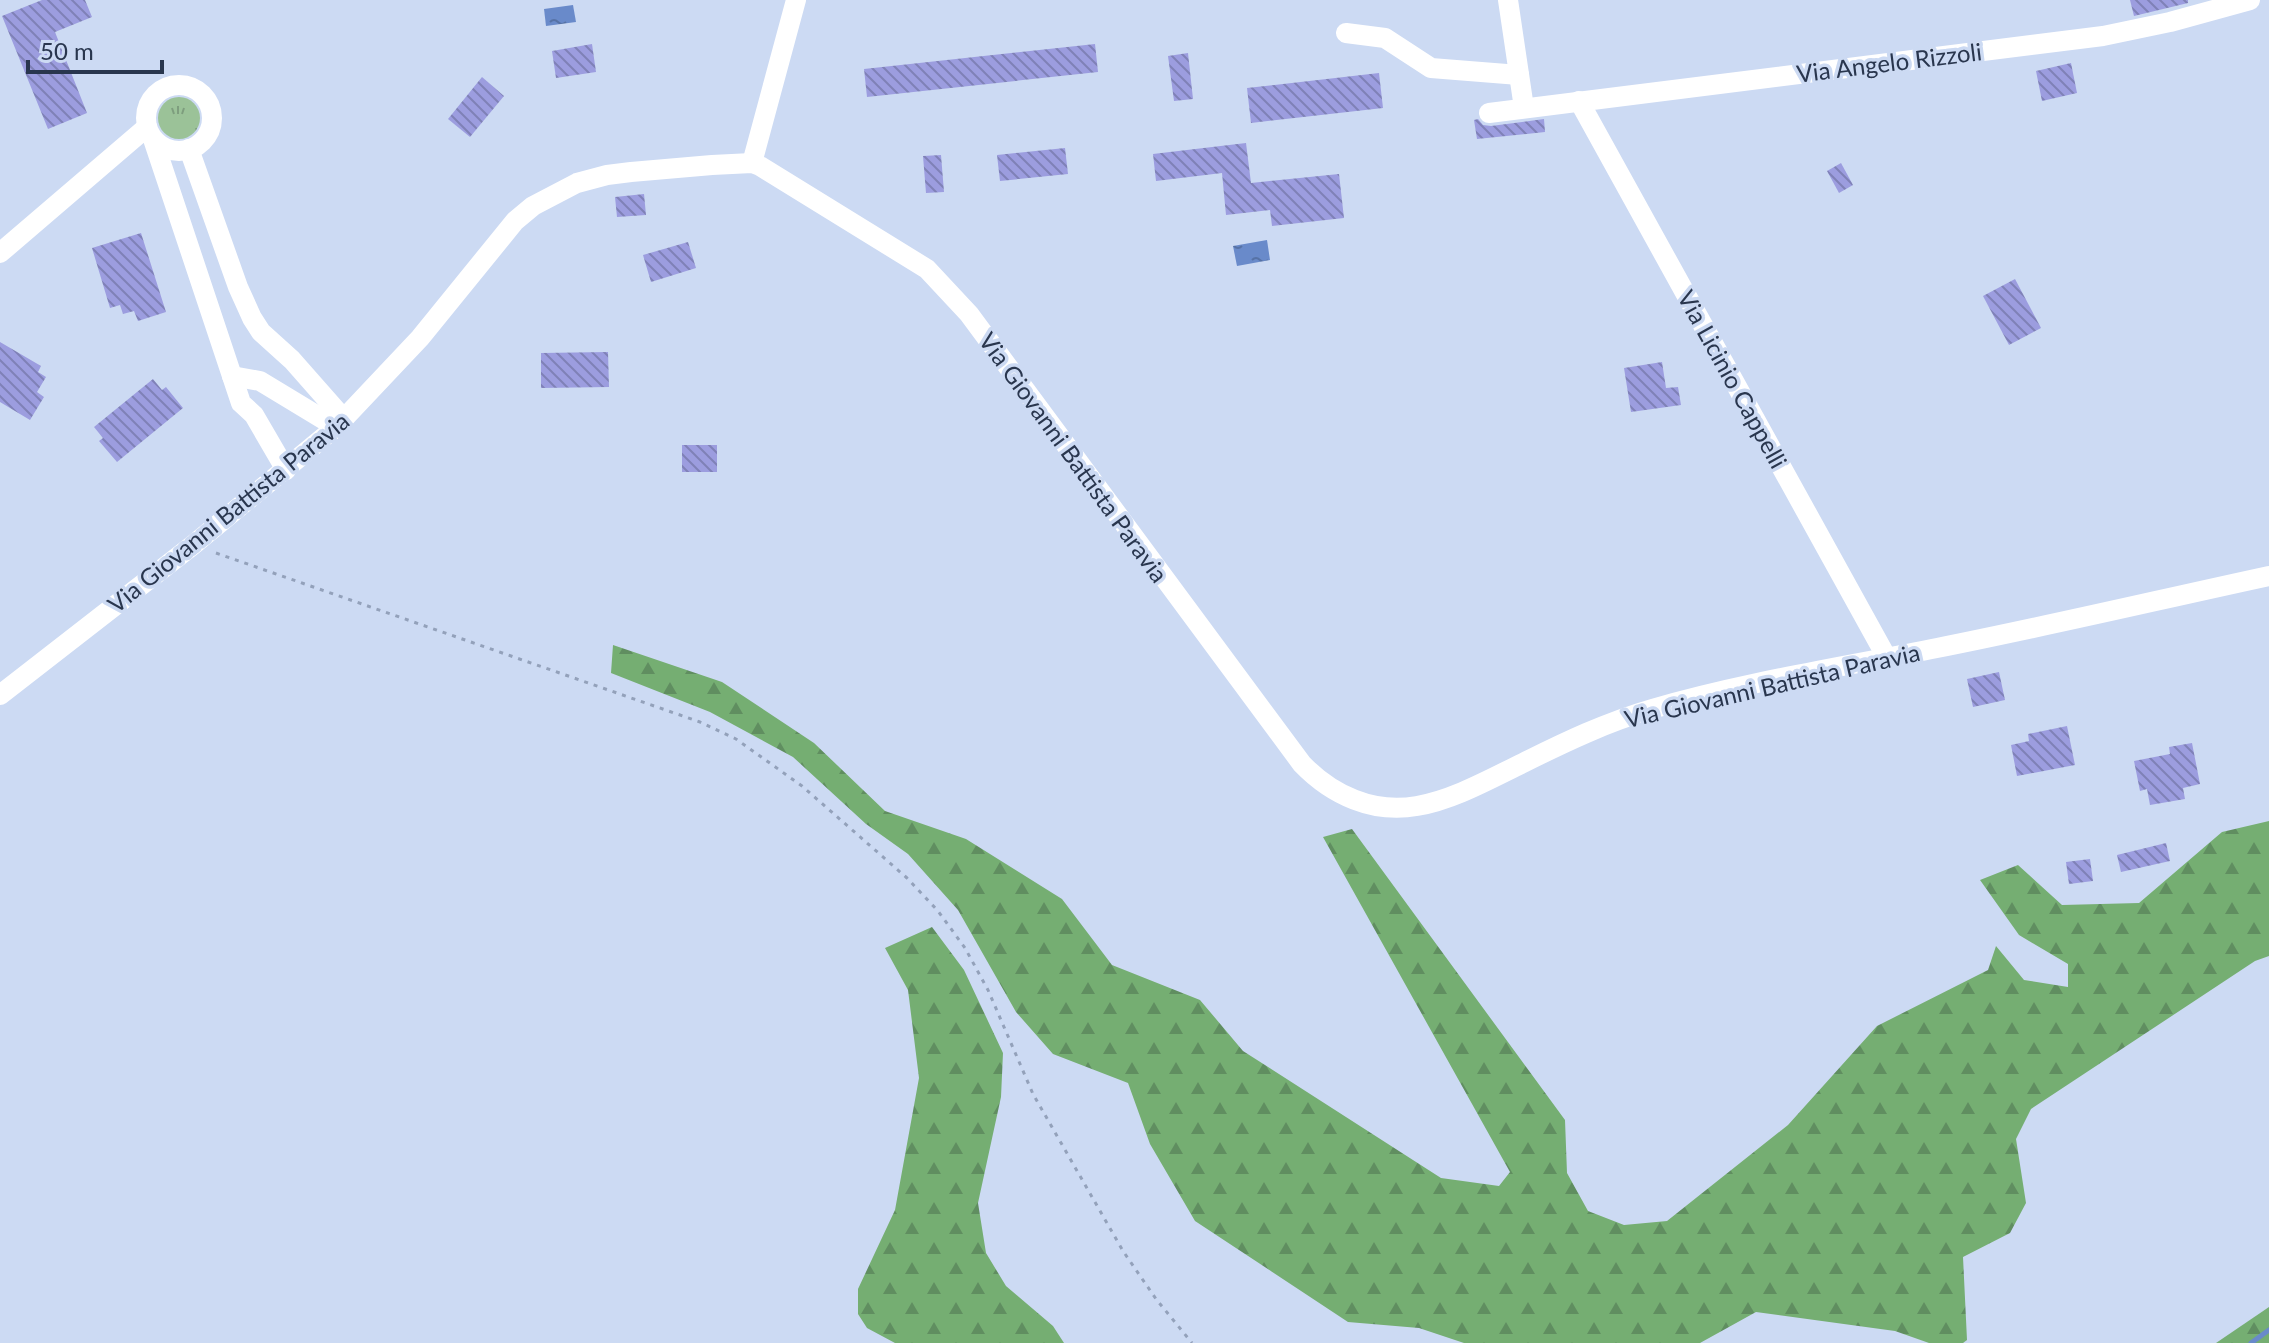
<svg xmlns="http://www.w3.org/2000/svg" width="2269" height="1343" viewBox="0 0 2269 1343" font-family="Lato,sans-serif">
<defs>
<pattern id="grass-tufts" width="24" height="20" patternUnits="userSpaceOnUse" patternTransform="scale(2)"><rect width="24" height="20" fill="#9bc298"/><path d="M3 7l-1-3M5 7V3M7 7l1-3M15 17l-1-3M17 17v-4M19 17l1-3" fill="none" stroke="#7e9e7e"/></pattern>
<pattern id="forest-firs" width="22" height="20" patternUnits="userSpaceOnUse" patternTransform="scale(2)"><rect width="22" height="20" fill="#75ae72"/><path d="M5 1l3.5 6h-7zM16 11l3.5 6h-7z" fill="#608e60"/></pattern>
<pattern id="water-ripples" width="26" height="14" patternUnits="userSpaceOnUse" patternTransform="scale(2)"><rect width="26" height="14" fill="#698aca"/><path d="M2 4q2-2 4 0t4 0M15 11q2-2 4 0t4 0" fill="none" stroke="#5672a6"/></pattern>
<pattern id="building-back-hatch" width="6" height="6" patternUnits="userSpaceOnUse" patternTransform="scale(2)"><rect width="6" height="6" fill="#9c9ddf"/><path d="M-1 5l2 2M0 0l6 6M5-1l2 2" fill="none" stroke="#7f81b7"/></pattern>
</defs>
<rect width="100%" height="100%" fill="#ccdaf3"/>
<!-- grass -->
<circle fill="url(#grass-tufts)" cx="179" cy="118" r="21"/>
<!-- forest -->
<g fill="url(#forest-firs)">
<path d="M613 645 722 682 814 743 885 811 966 839 1062 899 1112 965 1200 1000 1243 1051 1441 1178 1499 1186 1510 1172 1323 837 1352 829 1565 1120 1567 1173 1588 1211 1624 1225 1667 1221 1788 1125 1877 1026 1988 970 1996 946 2024 980 2068 987V964L2019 935 1980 880 2018 865 2062 905 2139 903 2222 832 2269 821V956L2255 961 2031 1109 2016 1139 2026 1203 2010 1233 1963 1257 1967 1340 1963 1343H1929L1895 1331 1756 1312 1700 1343H1464L1419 1328 1348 1322 1195 1221 1150 1144 1128 1083 1053 1054 1016 1012 958 910 908 854 866 824 793 757 710 712 611 673Z"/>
<path d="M932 927 964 970 1003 1053 1001 1097 978 1203 986 1253 1006 1286 1053 1326 1064 1343H895L867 1328 858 1314V1289L895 1210 919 1078 908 990 885 948Z"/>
<path d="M2269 1307V1343H2216Z"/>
</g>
<!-- water -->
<g fill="url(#water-ripples)">
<path d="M573 5 576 22 546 26 544 9Z"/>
<path d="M1267 240 1270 260 1237 266 1233 246Z"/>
</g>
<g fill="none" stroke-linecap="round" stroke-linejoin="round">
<!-- stream -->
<path stroke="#698aca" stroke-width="5" d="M2251 1343 2269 1330"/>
</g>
<!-- building -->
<g fill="url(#building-back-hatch)">
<path d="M42 0H85L92 17 55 32 87 113 48 129 2 16Z"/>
<path d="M2130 0H2188V3L2134 16Z"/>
<path d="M592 44 596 72 556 78 552 51Z"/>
<path d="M1095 44 1098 72 867 97 864 69Z"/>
<path d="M1188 53 1193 99 1174 101 1168 56Z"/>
<path d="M2071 63 2077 93 2042 101 2036 71Z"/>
<path d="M1379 73 1383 108 1251 123 1247 88Z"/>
<path d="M482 77 504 96 470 137 448 119Z"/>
<path d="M1478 119 1483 125 1491 126 1544 119 1545 132 1477 139 1474 120Z"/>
<path d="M1246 143 1251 183 1339 174 1344 218 1272 226 1270 210 1226 215 1222 173 1156 181 1153 154Z"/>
<path d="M1065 148 1068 174 1000 181 997 155Z"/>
<path d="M941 155 944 192 926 193 923 156Z"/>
<path d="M1841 163 1853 185 1839 193 1827 171Z"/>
<path d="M644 194 646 215 617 217 615 197Z"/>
<path d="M141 233 166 312 138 321 134 311 123 314 120 305 110 308 92 248Z"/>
<path d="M688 242 696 268 651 282 643 255Z"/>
<path d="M2015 279 2041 328 2009 345 1983 296Z"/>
<path d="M0 342 41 366 38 372 46 377 37 392 44 397 30 420 0 402Z"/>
<path d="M608 352 609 387 541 388V353Z"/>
<path d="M1662 362 1666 388 1678 387 1681 405 1631 412 1624 368Z"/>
<path d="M153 379 162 390 166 387 183 408 117 462 99 441 103 438 94 427Z"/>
<rect x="682" y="445" width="35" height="27"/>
<path d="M1999 672 2005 700 1973 707 1967 679Z"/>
<path d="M2067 726 2075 765 2017 776 2011 745 2029 741 2028 734Z"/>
<path d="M2192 743 2200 784 2183 788 2185 799 2150 805 2147 789 2140 791 2134 761 2170 754 2169 747Z"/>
<path d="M2166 843 2170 861 2121 872 2117 855Z"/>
<path d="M2090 859 2093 881 2069 884 2066 862Z"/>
</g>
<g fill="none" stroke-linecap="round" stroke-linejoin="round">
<!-- path -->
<path stroke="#93a1ba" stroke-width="3" stroke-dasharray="4 6" stroke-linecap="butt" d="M216 553 700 722 736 739 802 786 907 878 938 911 965 948 988 990 1033 1094 1123 1251 1156 1299 1192 1343"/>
<!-- minor -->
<g stroke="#fff" stroke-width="20">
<path d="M1508 0 1524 108"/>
<path d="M1346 33 1385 38 1431 68 1519 75"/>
<circle cx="179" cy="118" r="33"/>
<path d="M1579 101 1887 658"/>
<path d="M1489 113 2103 36 2170 22 2250 0"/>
<path d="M153 139 241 403 254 415 286 470"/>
<path d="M189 149 238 287 252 318 261 332 292 360 344 419"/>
<path d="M752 163 796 0"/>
<path d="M0 253 147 127"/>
<path d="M232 376 260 381 336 427"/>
<path d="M0 695 193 545 336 427 420 338 515 221 533 206 577 183 607 175 631 172 712 165 752 163 760 166 927 269 969 314 1302 764C1332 795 1373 814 1417 806 1453 800 1490 779 1523 763 1565 742 1607 722 1652 709 1745 682 1842 667 1937 648 2048 626 2158 600 2269 576"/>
</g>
</g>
<g text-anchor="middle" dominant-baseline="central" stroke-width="7" stroke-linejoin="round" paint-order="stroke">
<!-- street labels -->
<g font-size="24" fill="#29364e" stroke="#ccdaf3">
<text transform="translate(1889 62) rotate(-7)">Via Angelo Rizzoli</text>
<text transform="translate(1733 379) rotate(61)">Via Licinio Cappelli</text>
<text transform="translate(1074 457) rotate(54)">Via Giovanni Battista Paravia</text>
<text transform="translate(228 512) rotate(-39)">Via Giovanni Battista Paravia</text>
<text transform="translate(1772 685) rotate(-13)">Via Giovanni Battista Paravia</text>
</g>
</g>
<!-- scale -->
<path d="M28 60v12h134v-12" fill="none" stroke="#29364e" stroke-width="4"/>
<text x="40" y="60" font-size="24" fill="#29364e" stroke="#ccdaf3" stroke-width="6" paint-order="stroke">50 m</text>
</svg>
